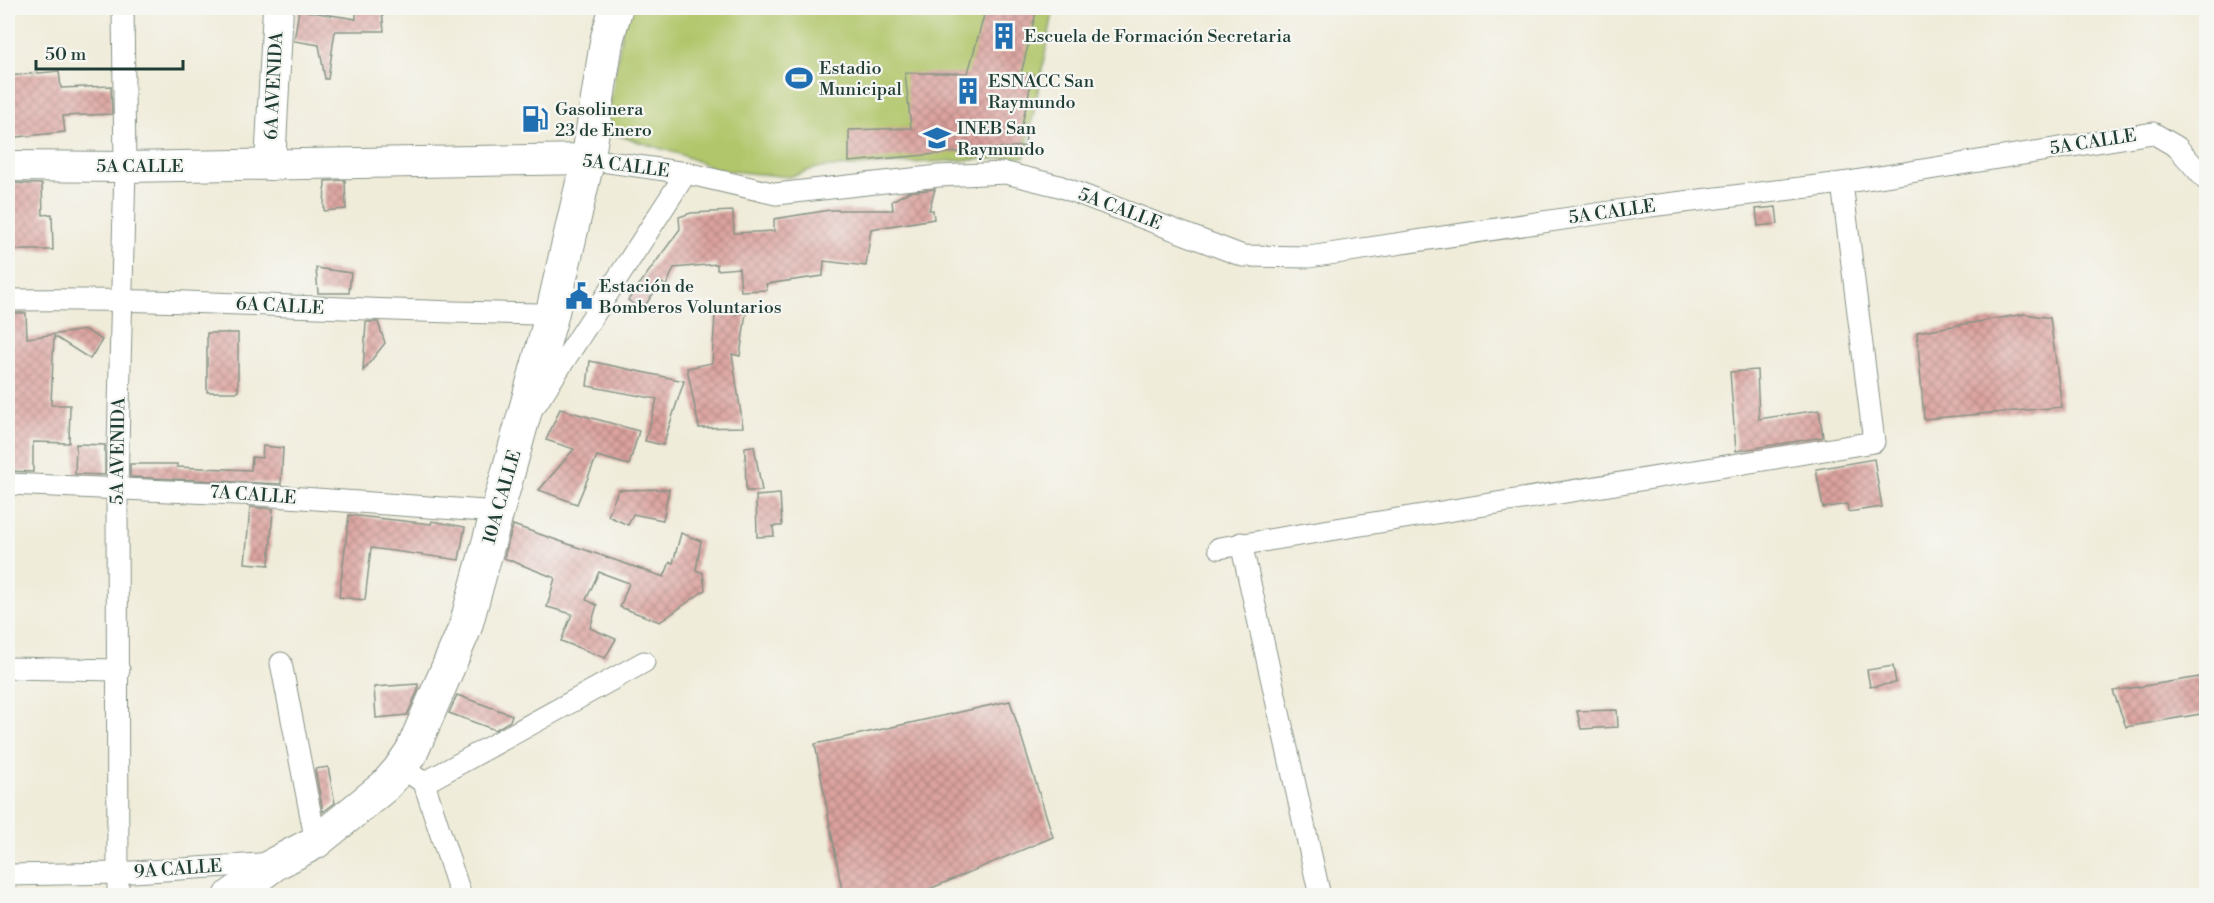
<svg xmlns="http://www.w3.org/2000/svg" width="2214" height="903" viewBox="0 0 2214 903" font-family="'Libre Bodoni',serif">
<defs>
<pattern id="building-cross-hatch" width="8" height="8" patternUnits="userSpaceOnUse" patternTransform="scale(1.5)"><rect width="8" height="8" fill="#dca29e"/><path d="M0 0l8 8M0 8l8-8" fill="none" stroke="#b28582"/></pattern>
</defs>
<rect width="100%" height="100%" fill="#f6f6f2"/>
<filter id="ink" filterUnits="userSpaceOnUse"><feTurbulence type="fractalNoise" baseFrequency=".0167" numOctaves="2"/><feDisplacementMap in="SourceGraphic" scale="12" xChannelSelector="R" yChannelSelector="G"/><feConvolveMatrix kernelMatrix="1 2 1 2 8 2 1 2 1" color-interpolation-filters="sRGB"/></filter>
<filter id="wash" filterUnits="userSpaceOnUse"><feTurbulence type="fractalNoise" baseFrequency=".008" numOctaves="4" result="noise"/><feDisplacementMap in="SourceGraphic" scale="24" xChannelSelector="R" yChannelSelector="G"/><feGaussianBlur stdDeviation="1.35" result="paint"/><feColorMatrix in="noise" values="0 0 0 0 0 0 0 0 0 0 0 0 0 0 0 0 0 1.4 0 .05"/><feComposite in="paint" operator="in"/></filter>
<g filter="url(#wash)">
<rect width="100%" height="100%" fill="#f0ecda"/>
<!-- pitch -->
<path fill="#b1c66a" stroke="#68824f" stroke-width="1.5" d="M626 8H1054L1025 157 816 168 789 177 720 170 679 154 613 134 607 123Z"/>
<g id="blocks">
<!-- building -->
<g fill="url(#building-cross-hatch)">
<path d="M986 8H1037L1021 74H1033L1022 125H1027L1025 146 849 162V130L911 128 905 73H968Z"/>
<path d="M299 10 356 19V10L382 11 384 31H335L328 79H325L319 45 294 41Z"/>
<path d="M59 71 61 88 111 86 112 114 63 116 65 132 8 138V76Z"/>
<path d="M345 180 346 209 324 211 325 181Z"/>
<path d="M8 183 42 184 43 215 52 214 53 250H8Z"/>
<path d="M935 189 929 210H933L934 219 871 229 866 266 824 261 823 276 766 284 767 290 741 291 739 268 717 270V264L674 268 666 286 661 282 642 310 628 300 680 229 679 217 691 213 733 211 734 233 774 231V219L830 210H893L892 201 908 192Z"/>
<path d="M1776 207 1778 224 1758 226 1756 209Z"/>
<path d="M316 268 351 273 349 293H318Z"/>
<path d="M8 313H26L27 338 86 330 102 340 90 359 54 336 51 405H70L69 443 33 442V472L8 471Z"/>
<path d="M746 313 740 356 732 354 743 427 699 428 687 368 712 363 715 315Z"/>
<path d="M2025 314 2050 318 2062 407 1924 419 1917 332Z"/>
<path d="M366 322H378L385 343 363 371Z"/>
<rect x="207" y="333" width="31" height="59"/>
<path d="M590 361 684 381 663 445 645 441 657 399 587 386Z"/>
<path d="M1757 370 1759 419 1819 410 1823 437 1736 451 1730 372Z"/>
<path d="M560 409 639 431 629 465 597 456 577 504 539 490 574 449 546 440Z"/>
<path d="M76 444 105 445V475L75 474Z"/>
<path d="M263 446 283 448 281 484 130 477V464H177V467L251 470 252 457 262 458Z"/>
<path d="M754 446 762 491H746L745 447Z"/>
<path d="M1874 459 1882 507 1848 512 1847 504 1823 508 1816 469Z"/>
<path d="M669 489 663 520 633 514 628 525 608 516 618 490Z"/>
<path d="M780 494 782 526H773L774 536 757 537 756 496Z"/>
<path d="M250 507 273 509 269 565 245 563Z"/>
<path d="M349 515 431 524 432 521 465 527 459 560 371 548 365 600 339 597Z"/>
<path d="M513 525 664 577 670 562 673 563 681 533 701 541 696 570 703 573 705 590 660 622 620 607 629 583 599 572 586 600 597 605 590 628 616 639 605 658 561 641 572 614 547 607 555 578 504 558Z"/>
<path d="M1893 666 1896 683 1870 687 1867 670Z"/>
<path d="M2206 676V713L2126 727 2113 691Z"/>
<path d="M418 684V690L407 715 376 718 374 687Z"/>
<path d="M457 695 512 715 510 721 495 730 449 713Z"/>
<path d="M1010 701 1053 837 913 896H843L815 744Z"/>
<path d="M1617 710 1618 727 1581 729 1577 711Z"/>
<path d="M328 767 335 803 323 812 315 769Z"/>
</g>
</g>
</g>
<g filter="url(#ink)">
<use href="#blocks" fill-opacity="0" stroke="#889487" stroke-width="1.5"/>
<g fill="none" stroke-linecap="round" stroke-linejoin="round">
<defs>
<g id="street">
<path d="M588 159 686 173 776 194 939 176 1006 173 1059 186 1243 256 1309 257 1650 206 1842 183 2153 133 2177 147 2206 180"/>
<path d="M8 300C189 297 371 313 552 314"/>
<path d="M536 404 686 173"/>
<path d="M8 484 260 495 498 512"/>
<path d="M1241 543 1320 896"/>
<path d="M1219 548 1874 442 1842 183"/>
<path d="M281 663 316 842"/>
<path d="M8 668 119 670"/>
<path d="M414 776 424 783 461 896"/>
<path d="M424 783 644 662"/>
<path d="M8 875 117 873 274 863"/>
<path d="M118 896 117 487 125 167 123 8"/>
</g>
<g id="secondary">
<path d="M270 165 278 8"/>
<path d="M8 166 125 167 588 159"/>
</g>
<path id="primary" d="M231 896 276 863 316 842 385 786 399 770 412 751 465 628 552 314 588 159 607 39 616 8"/>
</defs>
<!-- street casing -->
<use href="#street" stroke="#889487" stroke-width="23"/>
<!-- secondary casing -->
<use href="#secondary" stroke="#889487" stroke-width="32"/>
<!-- primary casing -->
<use href="#primary" stroke="#889487" stroke-width="35"/>
<!-- street -->
<use href="#street" stroke="#fff" stroke-width="21"/>
<!-- secondary -->
<use href="#secondary" stroke="#fff" stroke-width="30"/>
<!-- primary -->
<use href="#primary" stroke="#fff" stroke-width="33"/>
</g>
</g>
<!-- icons -->
<defs>
<symbol id="building-bare" viewBox="-9 -9 18 18"><path d="M-4-6H4V6H1V3H-1V6H-4ZM-2.5-4.3h1.7v1.8h-1.7ZM.8-4.3h1.7v1.8H.8ZM-2.5-1h1.7V.8h-1.7ZM.8-1h1.7V.8H.8Z" fill="#1f6fb2" stroke="#f6f6f2" stroke-width="2.5" paint-order="stroke"/></symbol>
<symbol id="stadium-bare" viewBox="-9 -9 18 18"><path d="M0-5a6.5 5 0 1 0 0 10a6.5 5 0 1 0 0-10ZM-3.5-1.8h7v3.6h-7Z" fill="#1f6fb2" stroke="#f6f6f2" stroke-width="2.5" paint-order="stroke"/></symbol>
<symbol id="fuel-bare" viewBox="-9 -9 18 18"><path d="M-5.5-6h7V0h2V4h1.3V-2.5L3-4.5l.8-.8L6-3V5H2.5V1h-1V6h-7ZM-4.2-4.7v3.2H.2V-4.7Z" fill="#1f6fb2" stroke="#f6f6f2" stroke-width="2.5" paint-order="stroke"/></symbol>
<symbol id="school-bare" viewBox="-9 -9 18 18"><path d="M0-5L7-2L0 1L-7-2ZM-4 1L0 2.5L4 1V4Q0 6-4 4Z" fill="#1f6fb2" stroke="#f6f6f2" stroke-width="2.5" paint-order="stroke"/></symbol>
<symbol id="civic-bare" viewBox="-9 -9 18 18"><path d="M-.6-6.5H3V-4.5H.6V-3L4-1V1h2V6H-6V1h2V-1L-.6-3ZM-1.2 2.5V6h2.4V2.5Z" fill="#1f6fb2" stroke="#f6f6f2" stroke-width="2.5" paint-order="stroke"/></symbol>
</defs>
<g fill-rule="evenodd">
<use href="#building-bare" x="985" y="17" width="38" height="38"/>
<use href="#stadium-bare" x="780" y="59" width="38" height="38"/>
<use href="#building-bare" x="949" y="72" width="38" height="38"/>
<use href="#fuel-bare" x="516" y="100" width="38" height="38"/>
<use href="#school-bare" x="918" y="119" width="38" height="38"/>
<use href="#civic-bare" x="560" y="277" width="38" height="38"/>
</g>
<g text-anchor="middle" dominant-baseline="central" stroke-width="4.5" stroke-linejoin="round" paint-order="stroke">
<!-- poi labels -->
<g font-size="18" fill="#1f3d34" stroke="#f6f6f2" text-anchor="start">
<text x="1024" y="36">Escuela de Formación Secretaria</text>
<text x="819" y="68">Estadio<tspan x="819" dy="21">Municipal</tspan></text>
<text x="988" y="81">ESNACC San<tspan x="988" dy="21">Raymundo</tspan></text>
<text x="555" y="109">Gasolinera<tspan x="555" dy="21">23 de Enero</tspan></text>
<text x="957" y="128">INEB San<tspan x="957" dy="21">Raymundo</tspan></text>
<text x="599" y="286">Estación de<tspan x="599" dy="21">Bomberos Voluntarios</tspan></text>
</g>
<!-- street labels -->
<g font-size="18" fill="#1f3d34" stroke="#f6f6f2">
<text transform="translate(274 86) rotate(-87)">6A AVENIDA</text>
<text transform="translate(2093 142) rotate(-9)">5A CALLE</text>
<text x="140" y="166">5A CALLE</text>
<text transform="translate(626 166) rotate(7)">5A CALLE</text>
<text transform="translate(1120 209) rotate(21)">5A CALLE</text>
<text transform="translate(1612 212) rotate(-8)">5A CALLE</text>
<text transform="translate(280 306) rotate(3)">6A CALLE</text>
<text transform="translate(118 451) rotate(-89)">5A AVENIDA</text>
<text transform="translate(253 495) rotate(4)">7A CALLE</text>
<text transform="translate(502 497) rotate(-74)">10A CALLE</text>
<text transform="translate(178 869) rotate(-4)">9A CALLE</text>
</g>
</g>
<!-- margin -->
<rect width="2214" height="903" fill="none" stroke="#f6f6f2" stroke-width="30"/>
<!-- scale -->
<path d="M36 60v9h147v-9" fill="none" stroke="#1f3d34" stroke-width="3"/>
<text x="45" y="60" font-size="18" fill="#1f3d34" stroke="#f6f6f2" stroke-width="4.5" paint-order="stroke">50 m</text>
</svg>
